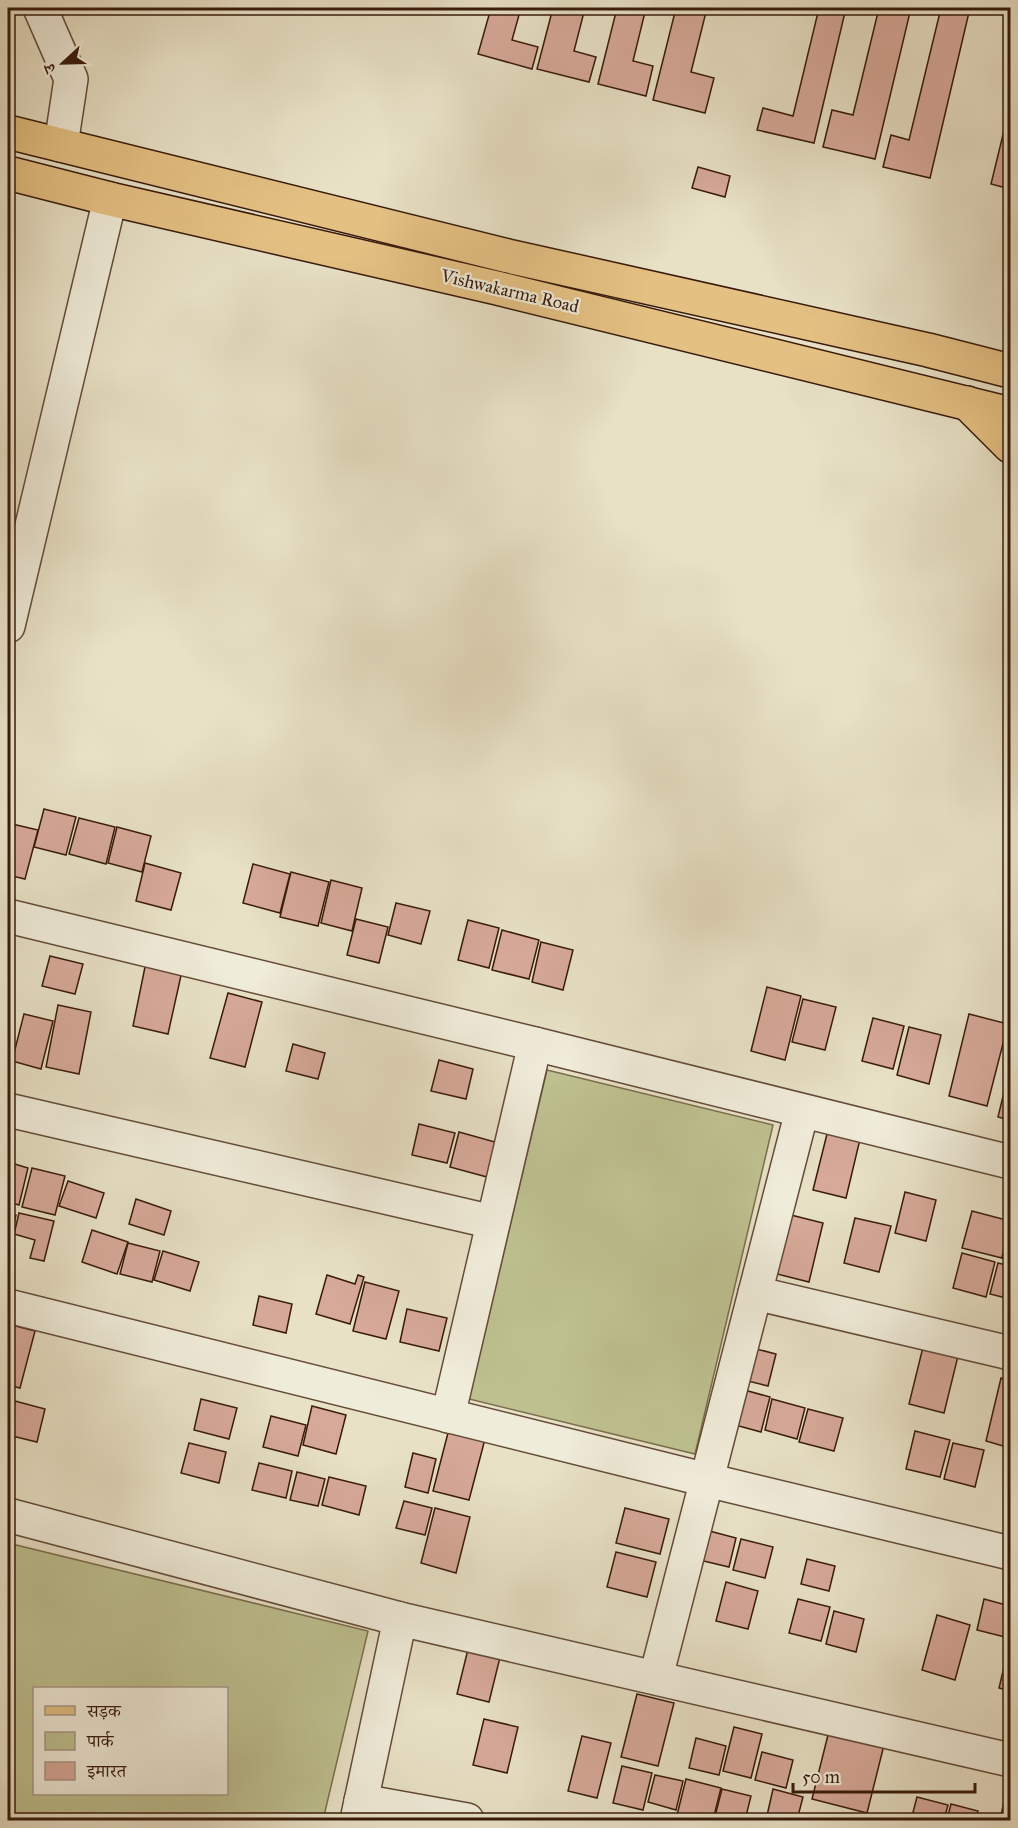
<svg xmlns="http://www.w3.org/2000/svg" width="1018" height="1828" viewBox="0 0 1018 1828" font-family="'IM FELL Great Primer','Noto Serif Devanagari',serif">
<rect width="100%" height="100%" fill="#e8e1c6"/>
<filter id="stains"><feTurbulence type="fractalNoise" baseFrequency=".00333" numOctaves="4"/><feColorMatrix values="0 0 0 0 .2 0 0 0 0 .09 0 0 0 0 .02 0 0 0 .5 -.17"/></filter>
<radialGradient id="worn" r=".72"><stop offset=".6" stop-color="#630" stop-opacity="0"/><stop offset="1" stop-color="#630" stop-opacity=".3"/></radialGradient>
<!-- green -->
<g fill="#bec090" stroke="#7b6e4e" stroke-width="1.5" fill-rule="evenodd">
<path d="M547 1070 773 1125 695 1454 469 1399Z"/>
<path d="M8 1543 368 1631 323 1820H8ZM34 1688H226V1794H34Z"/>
</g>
<!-- building -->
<g fill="#d7a999" stroke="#381b0c" stroke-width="1.5">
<path d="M491 8H521L512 40 538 47 532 69 478 54Z"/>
<path d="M553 8H585L574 51 596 57 589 82 537 69Z"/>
<path d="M617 8H646L633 61 653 66 646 96 598 84Z"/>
<path d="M676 8H707L691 72 714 78 705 113 653 100Z"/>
<path d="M819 8H846L814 143 757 130 763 108 793 116Z"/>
<path d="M879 8H911L875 159 823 147 832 110 853 115Z"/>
<path d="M941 8H970L930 178 883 167 891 135 909 140Z"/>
<path d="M1010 106V189L991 184Z"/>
<path d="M698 167 730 176 725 197 692 188Z"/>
<path d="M44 809 76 817 66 855 34 847Z"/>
<path d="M79 818 115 827 106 864 69 854Z"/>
<path d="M8 823 38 830 25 879 8 875Z"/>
<path d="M117 827 151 836 142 872 108 863Z"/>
<path d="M145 863 181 873 171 910 136 901Z"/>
<path d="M253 864 290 874 280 913 243 903Z"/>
<path d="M291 872 329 882 318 926 280 917Z"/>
<path d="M331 880 362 888 352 931 321 923Z"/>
<path d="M396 903 430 911 421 944 388 935Z"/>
<path d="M356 919 388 927 379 963 347 955Z"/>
<path d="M468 920 499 928 489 968 458 960Z"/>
<path d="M502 930 539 940 529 979 492 970Z"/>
<path d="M541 942 573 950 563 990 532 982Z"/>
<path d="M50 956 83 964 75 994 42 986Z"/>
<path d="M146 962 182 971 168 1034 133 1026Z"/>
<path d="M767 987 801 996 785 1060 751 1051Z"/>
<path d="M228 993 262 1002 245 1067 210 1058Z"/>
<path d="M803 999 836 1007 825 1050 792 1042Z"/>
<path d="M58 1005 91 1012 79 1074 46 1067Z"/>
<path d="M24 1014 53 1021 41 1069 12 1061Z"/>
<path d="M969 1014 1008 1024 987 1106 949 1096Z"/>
<path d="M873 1018 904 1026 893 1069 862 1061Z"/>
<path d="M909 1027 941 1035 929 1084 897 1075Z"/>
<path d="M293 1044 325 1053 318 1079 286 1071Z"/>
<path d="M439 1060 473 1069 466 1099 431 1091Z"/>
<path d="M1006 1084 1010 1085V1120L998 1117Z"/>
<path d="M419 1124 455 1133 447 1163 412 1155Z"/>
<path d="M829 1126 861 1135 846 1198 813 1190Z"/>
<path d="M459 1132 495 1142 487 1177 450 1167Z"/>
<path d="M8 1162 28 1168 19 1205 8 1202Z"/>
<path d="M32 1168 65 1176 55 1215 22 1207Z"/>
<path d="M68 1181 104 1193 96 1218 59 1206Z"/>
<path d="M905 1192 936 1200 926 1241 895 1233Z"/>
<path d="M136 1199 171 1211 164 1235 129 1224Z"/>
<path d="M972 1211 1010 1221 1002 1258 962 1248Z"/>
<path d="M8 1213 16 1215 8 1248Z"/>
<path d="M19 1213 54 1221 44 1261 30 1258 35 1240 14 1234Z"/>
<path d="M791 1215 823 1223 809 1282 777 1274Z"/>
<path d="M855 1218 891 1226 879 1272 844 1263Z"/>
<path d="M1010 1224V1260L1002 1258Z"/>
<path d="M92 1230 128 1242 117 1274 82 1262Z"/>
<path d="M128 1243 160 1251 152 1282 120 1274Z"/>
<path d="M163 1251 199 1262 190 1291 154 1280Z"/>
<path d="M962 1253 995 1262 986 1297 953 1288Z"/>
<path d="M998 1263 1010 1266V1299L990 1294Z"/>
<path d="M327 1275 355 1284 358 1275 364 1277 350 1324 316 1314Z"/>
<path d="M365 1282 399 1291 386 1339 353 1331Z"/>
<path d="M259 1296 292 1304 286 1333 253 1325Z"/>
<path d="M407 1309 447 1318 439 1351 400 1342Z"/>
<path d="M8 1324 35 1331 20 1388 8 1385Z"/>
<path d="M924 1343 959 1352 944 1413 909 1404Z"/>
<path d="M745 1346 776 1354 768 1386 736 1378Z"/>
<path d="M1001 1378 1010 1381V1448L986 1441Z"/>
<path d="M737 1388 770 1397 761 1432 728 1423Z"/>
<path d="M8 1397 14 1399 8 1423Z"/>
<path d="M201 1399 237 1408 229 1439 194 1430Z"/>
<path d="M772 1399 805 1408 797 1439 765 1430Z"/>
<path d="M15 1401 45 1409 37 1442 8 1435Z"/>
<path d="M312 1406 346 1415 336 1454 303 1445Z"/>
<path d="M808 1409 843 1418 834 1451 799 1442Z"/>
<path d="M271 1416 306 1425 298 1456 263 1447Z"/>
<path d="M449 1429 485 1439 469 1500 433 1491Z"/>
<path d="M915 1431 950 1440 940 1477 906 1469Z"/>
<path d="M189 1443 226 1452 219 1483 181 1473Z"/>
<path d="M953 1443 984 1450 975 1487 944 1479Z"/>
<path d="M413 1453 436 1459 428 1493 405 1487Z"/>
<path d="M259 1463 292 1471 286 1498 252 1490Z"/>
<path d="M297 1472 325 1479 318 1506 290 1500Z"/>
<path d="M329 1477 366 1486 359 1515 322 1505Z"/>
<path d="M404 1501 432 1508 425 1535 396 1528Z"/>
<path d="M435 1508 470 1517 456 1573 421 1563Z"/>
<path d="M625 1508 669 1519 660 1554 616 1543Z"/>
<path d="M702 1529 736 1538 729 1567 695 1559Z"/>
<path d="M741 1539 773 1547 765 1578 733 1570Z"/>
<path d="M616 1552 656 1562 647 1597 607 1587Z"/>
<path d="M807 1559 835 1566 829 1591 801 1584Z"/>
<path d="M726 1582 758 1591 748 1629 716 1621Z"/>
<path d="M798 1599 830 1607 821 1641 789 1633Z"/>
<path d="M984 1599 1010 1606V1631L1009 1638 977 1630Z"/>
<path d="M834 1611 864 1619 856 1652 826 1644Z"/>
<path d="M937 1615 970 1625 955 1680 922 1670Z"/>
<path d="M471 1637 503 1645 489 1702 457 1694Z"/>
<path d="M1009 1646 1010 1647V1691L999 1688Z"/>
<path d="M637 1694 674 1703 658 1766 621 1757Z"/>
<path d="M484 1719 518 1727 507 1773 473 1765Z"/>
<path d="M734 1727 762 1734 751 1778 723 1771Z"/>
<path d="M830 1727 885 1741 867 1813 812 1799Z"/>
<path d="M582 1736 611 1743 597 1798 568 1791Z"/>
<path d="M696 1738 726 1746 719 1775 689 1768Z"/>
<path d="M762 1752 793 1760 786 1788 755 1780Z"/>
<path d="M622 1766 652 1773 643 1810 613 1803Z"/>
<path d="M1010 1774V1820H1000Z"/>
<path d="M655 1775 683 1781 676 1810 648 1802Z"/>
<path d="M686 1779 721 1788 713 1820H699L677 1815Z"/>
<path d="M722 1789 751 1796 745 1820H714Z"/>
<path d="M773 1789 803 1797 797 1820H766Z"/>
<path d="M917 1797 948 1805 944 1820H911Z"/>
<path d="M951 1804 978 1811 976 1820H947Z"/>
</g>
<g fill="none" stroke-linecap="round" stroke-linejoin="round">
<defs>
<g id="minor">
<path d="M40 8 71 79 61 145"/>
<path d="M8 626 110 199"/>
<path d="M8 916 535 1044 1010 1162"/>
<path d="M8 1110 493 1222"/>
<path d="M755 1293 1010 1353"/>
<path d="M8 1306 707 1480 1010 1553"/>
<path d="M448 1416 535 1044"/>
<path d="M8 1515 400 1619 1010 1760"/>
<path d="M656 1677 802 1111"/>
<path d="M361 1801 467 1820"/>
<path d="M357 1820 400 1619"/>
</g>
<g id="major">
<path d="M8 132 508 256 928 350 1010 371"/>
<path d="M8 173 110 199 497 288 1010 414"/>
<path d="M967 403 1010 446"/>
</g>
</defs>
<!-- minor casing -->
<use href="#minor" stroke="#644c3a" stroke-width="36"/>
<!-- major casing -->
<use href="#major" stroke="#381b0c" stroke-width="36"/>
<!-- minor -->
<use href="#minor" stroke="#f0ecda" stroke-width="33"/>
<!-- major -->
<use href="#major" stroke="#e4c083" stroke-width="33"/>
</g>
<g text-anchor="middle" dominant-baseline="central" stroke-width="4.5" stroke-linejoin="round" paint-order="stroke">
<!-- street labels -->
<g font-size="18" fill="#381b0c" stroke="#f0ecda">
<text transform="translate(510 291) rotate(13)">Vishwakarma Road</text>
</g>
</g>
<!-- margin -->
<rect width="1018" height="1828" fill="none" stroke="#e8e1c6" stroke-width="30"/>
<rect x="9" y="9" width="1000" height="1810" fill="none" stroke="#381b0c" stroke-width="3"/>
<rect x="15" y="15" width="988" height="1798" fill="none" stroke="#381b0c" stroke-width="1.5"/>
<!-- legend -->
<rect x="33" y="1687" width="195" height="108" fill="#f0ecda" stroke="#a69888" stroke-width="1.5"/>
<rect x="45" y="1706" width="30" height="9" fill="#e4c083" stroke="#a69888" stroke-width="1.5"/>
<text x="87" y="1717" font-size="18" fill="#381b0c">सड़क</text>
<rect x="45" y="1732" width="30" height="18" fill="#bec090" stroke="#a69888" stroke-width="1.5"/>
<text x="87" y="1747" font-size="18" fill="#381b0c">पार्क</text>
<rect x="45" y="1762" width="30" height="18" fill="#d7a999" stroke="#a69888" stroke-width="1.5"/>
<text x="87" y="1777" font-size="18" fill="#381b0c">इमारत</text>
<!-- north arrow -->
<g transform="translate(63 63) rotate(248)" stroke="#f0ecda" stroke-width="4.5" paint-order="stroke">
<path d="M0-4.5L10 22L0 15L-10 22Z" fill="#381b0c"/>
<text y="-9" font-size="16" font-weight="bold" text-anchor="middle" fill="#381b0c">उ</text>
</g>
<!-- scale -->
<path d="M793 1783v9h182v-9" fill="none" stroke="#381b0c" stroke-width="3"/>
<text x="802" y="1783" font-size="18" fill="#381b0c" stroke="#f0ecda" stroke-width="4.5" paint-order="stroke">50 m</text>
<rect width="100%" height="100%" filter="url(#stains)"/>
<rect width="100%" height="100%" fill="url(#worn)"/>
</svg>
